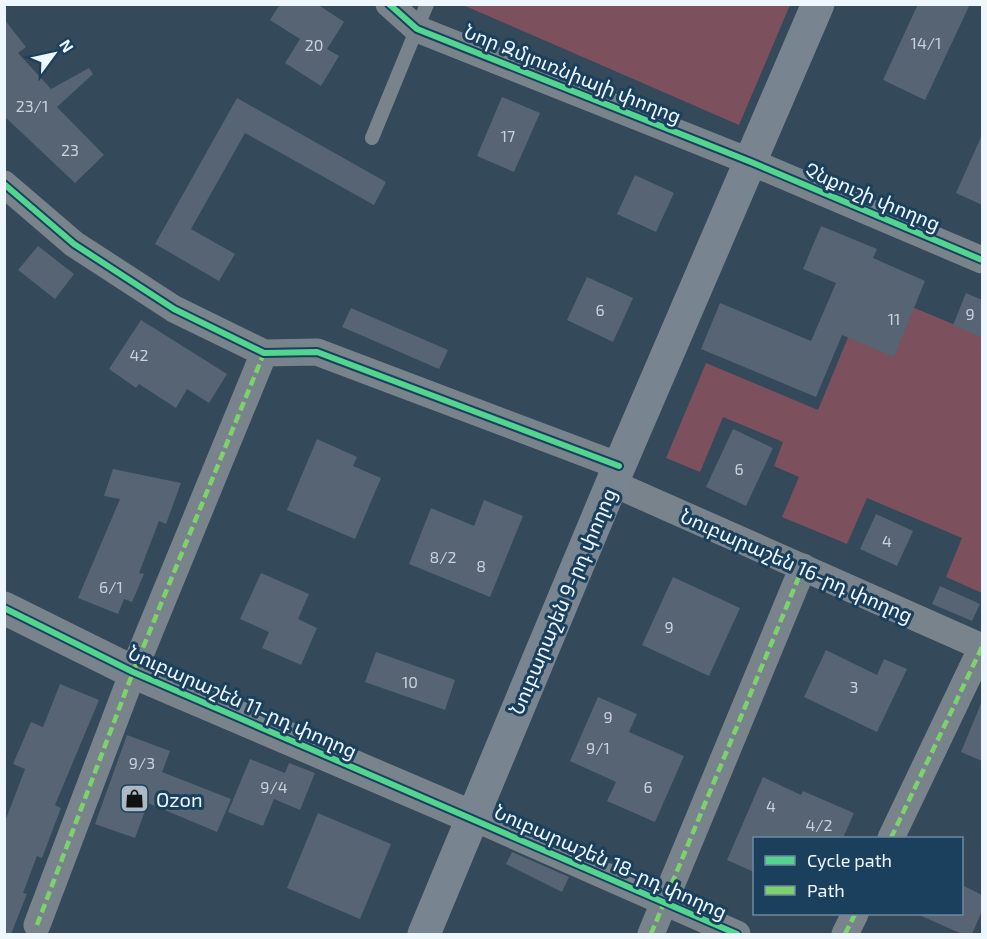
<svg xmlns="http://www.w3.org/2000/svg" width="987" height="939" viewBox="0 0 987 939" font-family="'Exo 2','Noto Sans Armenian',sans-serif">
<rect width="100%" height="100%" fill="#34495a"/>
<!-- green -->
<g fill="#7c505d">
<path d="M463 5V4L790 5 739 125Z"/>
<path d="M912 307 982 336V593L946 577 962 538 867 498 847 544 782 517 799 477 774 466 783 442 723 417 700 472 666 458 706 363 818 410 849 335Z"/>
</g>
<!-- building -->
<g fill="#576474">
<path d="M280 4H317L344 22 327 49 339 56 321 86 285 63 300 39 270 20Z"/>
<path d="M918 4H970L925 100 883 80Z"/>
<path d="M4 19 26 47 18 53 51 89 89 68 93 74 57 107 104 155 75 183 4 116Z"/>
<path d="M502 97 540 113 514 172 477 156Z"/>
<path d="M237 98 386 182 374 205 245 133 191 229 235 254 219 281 155 244Z"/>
<path d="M982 135V205L956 193Z"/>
<path d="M635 175 674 193 656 232 617 214Z"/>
<path d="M821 226 877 249 873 258 925 281 894 357 842 335 816 397 701 349 720 303 811 341 836 283 803 269Z"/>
<path d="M38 246 74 274 55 299 18 270Z"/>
<path d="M587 277 633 298 613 342 567 320Z"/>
<path d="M966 293 982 300V338L953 325Z"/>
<path d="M351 308 448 350 439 369 342 327Z"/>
<path d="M141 320 227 374 209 403 187 389 176 408 139 384 136 388 109 369Z"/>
<path d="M733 429 773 448 746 506 706 487Z"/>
<path d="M317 439 357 457 353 466 381 478 355 539 287 510Z"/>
<path d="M113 469 181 483 166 524 159 521 139 573 144 574 132 602 124 599 118 614 78 598 120 499 104 496Z"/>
<path d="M484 500 523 516 490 597 409 564 431 508 474 526Z"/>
<path d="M876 514 913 531 897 566 860 549Z"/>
<path d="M261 573 309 594 298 619 317 628 301 665 262 648 269 632 240 619Z"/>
<path d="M673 577 740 608 709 676 642 645Z"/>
<path d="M940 586 980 604 972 621 932 604Z"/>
<path d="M826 650 877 675 884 659 907 669 877 732 804 697Z"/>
<path d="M376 652 455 680 445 710 365 682Z"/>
<path d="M60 684 99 700 55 805 61 808 42 858 37 856 23 893 27 894 11 934H4V824L25 769 13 764 31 722 43 727Z"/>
<path d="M598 697 637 714 629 732 684 756 655 822 607 801 616 782 570 761Z"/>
<path d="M982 701V761L961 752Z"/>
<path d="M127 735 170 751 162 772 231 799 217 832 148 803 135 838 95 824Z"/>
<path d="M250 759 285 773 289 763 315 773 300 810 274 799 263 826 228 812Z"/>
<path d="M763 777 801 795 803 791 854 813 843 838H754V872L727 860Z"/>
<path d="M318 813 391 844 360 919 287 888Z"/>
<path d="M512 852 569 877 562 892 506 864Z"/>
<path d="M962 885 982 895V911L972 934H962L917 914H962Z"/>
</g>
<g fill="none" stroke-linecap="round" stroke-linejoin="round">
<!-- service -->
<path stroke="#79838b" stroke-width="14" d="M372 138 427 4"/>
<!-- minor -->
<g stroke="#79838b" stroke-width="27">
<path d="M389 4 417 29 751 162 982 260"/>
<path d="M4 184 74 244 174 309 264 353 317 352 619 466"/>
<path d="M612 483 982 647"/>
<path d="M472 817 737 934"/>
<path d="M891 838 982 647"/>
<path d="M37 925 133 672 264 353"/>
<path d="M651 934 803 567"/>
<path d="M845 934 855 914"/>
</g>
<!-- tertiary -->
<path stroke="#79838b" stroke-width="33" d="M4 608 133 672 472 817"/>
<!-- secondary -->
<path stroke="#788590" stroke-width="33" d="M424 934 612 483 818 4"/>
<!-- quiet -->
<g stroke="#7cd36c" stroke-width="4.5" stroke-dasharray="9 4.5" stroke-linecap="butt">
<path d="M891 838 982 647"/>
<path d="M37 925 133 672 264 353"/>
<path d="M651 934 803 567"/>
<path d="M845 934 855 914"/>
</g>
<defs>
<g id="cycleway">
<path d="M389 4 417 29 751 162 982 260"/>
<path d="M4 184 74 244 174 309 264 353 317 352 619 466"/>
<path d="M4 608 133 672 737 934"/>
</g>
</defs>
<!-- cycleway casing -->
<use href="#cycleway" stroke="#1a405e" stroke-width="10"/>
<!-- cycleway -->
<use href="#cycleway" stroke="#53d58f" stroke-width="6"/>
</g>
<!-- icons -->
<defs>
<symbol id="shop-square" viewBox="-11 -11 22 22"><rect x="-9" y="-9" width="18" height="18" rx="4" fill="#adb9c5" stroke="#1a405e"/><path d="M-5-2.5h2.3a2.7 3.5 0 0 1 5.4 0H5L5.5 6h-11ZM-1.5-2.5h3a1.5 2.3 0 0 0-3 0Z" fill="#111"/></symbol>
</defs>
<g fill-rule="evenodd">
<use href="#shop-square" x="118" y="782" width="33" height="33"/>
</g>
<g text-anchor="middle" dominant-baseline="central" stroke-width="6" stroke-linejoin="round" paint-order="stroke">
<!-- number labels -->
<g font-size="16" fill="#c8d2dc">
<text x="926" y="42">14/1</text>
<text x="314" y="44">20</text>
<text x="32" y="105">23/1</text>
<text x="508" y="135">17</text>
<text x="70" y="149">23</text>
<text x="600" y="309">6</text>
<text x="970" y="313">9</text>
<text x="894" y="318">11</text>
<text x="139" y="354">42</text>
<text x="739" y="468">6</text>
<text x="887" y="540">4</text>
<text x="443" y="556">8/2</text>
<text x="481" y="565">8</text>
<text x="111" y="586">6/1</text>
<text x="669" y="626">9</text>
<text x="410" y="681">10</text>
<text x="854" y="686">3</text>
<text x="608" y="716">9</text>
<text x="598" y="747">9/1</text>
<text x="142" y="762">9/3</text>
<text x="274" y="786">9/4</text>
<text x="648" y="786">6</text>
<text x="771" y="805">4</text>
<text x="819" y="824">4/2</text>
</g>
<!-- street labels -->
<g font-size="20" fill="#eef6fe" stroke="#1a405e">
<text transform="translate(573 73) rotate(22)">Նոր Զմյուռնիայի փողոց</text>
<text transform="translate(873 196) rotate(23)">Չնքուշի փողոց</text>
<text transform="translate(797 565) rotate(24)">Նուբարաշեն 16-րդ փողոց</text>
<text transform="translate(562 601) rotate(-67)">Նուբարաշեն 9-րդ փողոց</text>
<text transform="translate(243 701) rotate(24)">Նուբարաշեն 11-րդ փողոց</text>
<text transform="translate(611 861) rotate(24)">Նուբարաշեն 18-րդ փողոց</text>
</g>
<!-- poi labels -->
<g font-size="20" fill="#eef6fe" stroke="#1a405e" text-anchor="start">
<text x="156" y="799">Ozon</text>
</g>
</g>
<!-- border -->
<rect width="987" height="939" fill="none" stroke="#eef6fe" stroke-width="12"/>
<!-- legend -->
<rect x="753" y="837" width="210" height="78" fill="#1a405e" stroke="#6f899e" stroke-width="1.5"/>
<rect x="765" y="856" width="30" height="9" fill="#53d58f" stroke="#6f899e" stroke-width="1.5"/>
<text x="807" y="867" font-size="18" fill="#eef6fe">Cycle path</text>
<rect x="765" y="886" width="30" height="9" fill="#7cd36c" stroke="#6f899e" stroke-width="1.5"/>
<text x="807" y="897" font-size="18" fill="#eef6fe">Path</text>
<!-- north arrow -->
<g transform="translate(54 54) rotate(57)" stroke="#1a405e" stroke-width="4.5" paint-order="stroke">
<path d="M0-4.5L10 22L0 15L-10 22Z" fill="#eef6fe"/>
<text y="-9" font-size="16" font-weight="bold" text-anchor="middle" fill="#eef6fe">N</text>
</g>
</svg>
